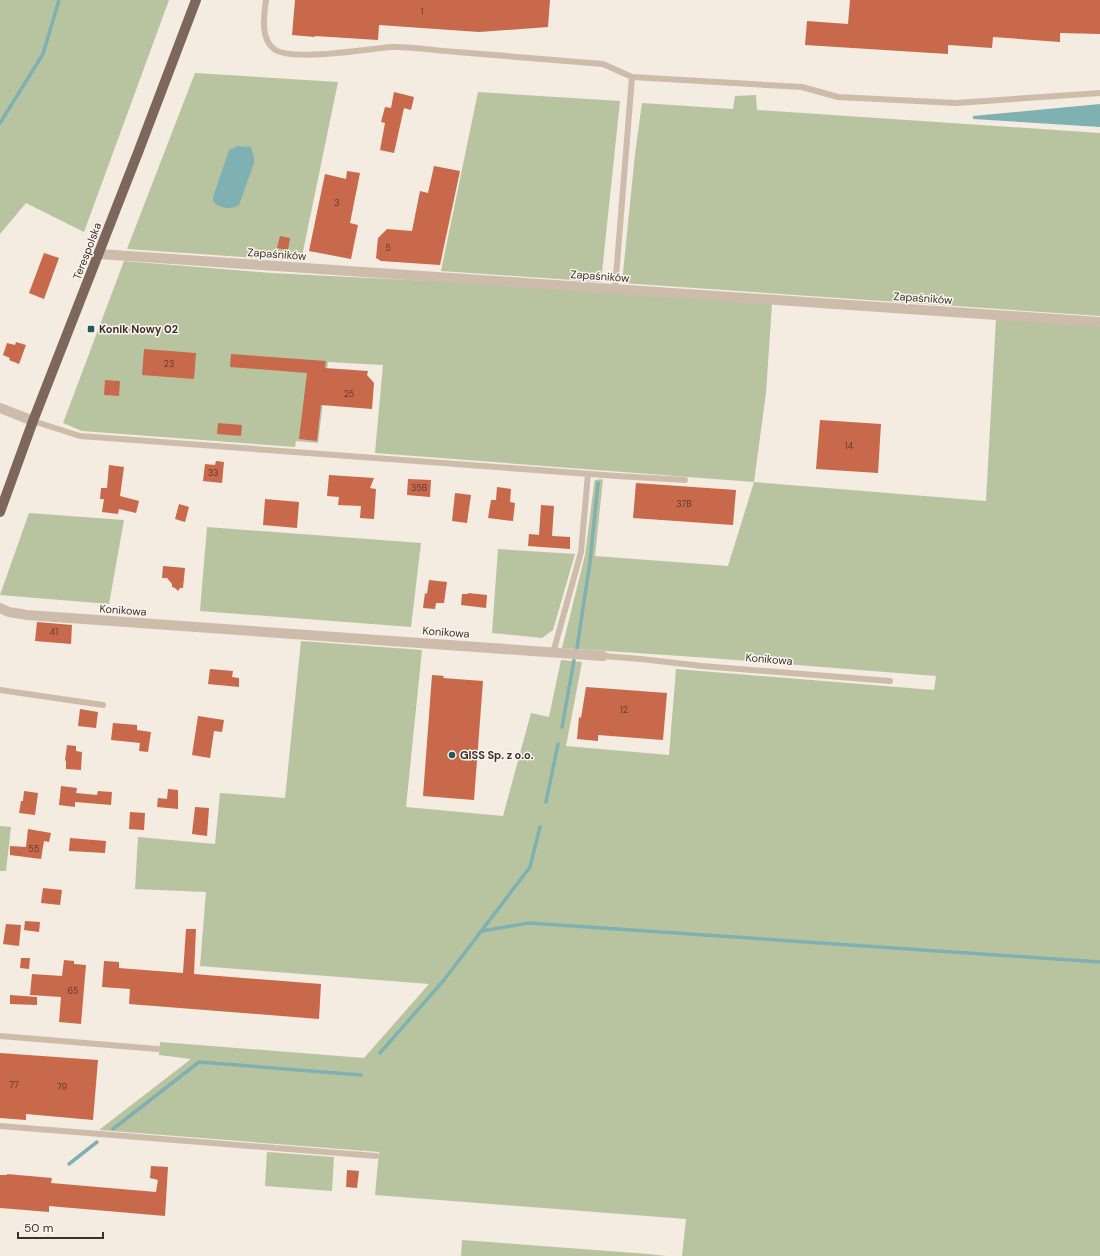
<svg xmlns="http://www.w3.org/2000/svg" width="1100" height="1256" viewBox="0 0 1100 1256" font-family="'DM Sans',sans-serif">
<rect width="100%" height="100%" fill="#f4ebe1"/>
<!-- green -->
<g fill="#b8c4a0">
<path d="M0 0H169L84 232 26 203 0 234Z"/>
<path d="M195 73 338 82 301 261 127 249Z"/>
<path d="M478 92 620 101 601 282 441 271Z"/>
<path d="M756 95 757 110 1100 133V316L622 283 635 154 642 103 733 109 735 96Z"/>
<path d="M124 261 271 273 450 282 772 304 766 393 754 482 986 501 996 319 1100 326V1256H682L686 1219 375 1195 379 1152 99 1130 191 1059 159 1055 160 1042 364 1058 429 984 200 966 206 892 135 889 138 837 215 844 220 793 285 798 301 641 422 650 406 807 503 816 531 713 549 717 561 660 582 662 566 746 669 755 676 669 934 690 936 676 710 658 562 648 585 555 594 484 595 480 603 479 595 556 728 566 754 482 375 453 383 365 328 362 318 443 296 441 295 447 82 431 63 423Z"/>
<path d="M29 513 124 520 109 604 0 595Z"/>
<path d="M207 527 421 543 411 627 200 611Z"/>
<path d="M498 549 575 554 553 630 542 638 492 633Z"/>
<path d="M0 826 11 827 6 871H0Z"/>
<path d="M267 1152 334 1157 332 1191 265 1186Z"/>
<path d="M462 1240 649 1254 666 1256H461Z"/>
</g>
<!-- water -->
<g fill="#7fb0b2">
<path d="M1100 104V127L973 119V116Z"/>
<path d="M238 146 251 147 254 158V163L239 205C231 210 219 209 213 201V197L229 150Z"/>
</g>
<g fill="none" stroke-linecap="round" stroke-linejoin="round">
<!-- stream -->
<g stroke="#7fb0b2" stroke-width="3.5">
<path d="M0 123 43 54 59 0"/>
<path d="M577 648 590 562 598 483"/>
<path d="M562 727 574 660"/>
<path d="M546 802 558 744"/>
<path d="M481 931 529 923 1100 962"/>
<path d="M380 1053 444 980 530 867 540 827"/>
<path d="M113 1129 199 1062 361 1075"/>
<path d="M69 1164 97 1142"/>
</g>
</g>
<!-- building -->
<g fill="#c8694b">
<path d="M295 0H550L548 27 479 32 379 25 378 40 315 36V37L292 35Z"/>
<path d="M850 0H1100V34L1060 33V42L993 37 992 48 949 45H948V54L805 45 807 21 848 24Z"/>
<path d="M394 92 414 97 411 110 404 108 394 153 380 150 385 123 381 122 385 107 391 108Z"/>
<path d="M434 166 460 171 440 265 381 261 376 258 378 238 387 229 412 231 420 191 428 193Z"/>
<path d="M347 171 360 173 350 223 358 225 351 259 309 251 325 174 346 179Z"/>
<path d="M280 236 290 238 288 250 277 248Z"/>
<path d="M44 253 59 258 44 299 29 293Z"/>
<path d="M16 342 26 345 19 364 9 360 10 358 3 355 7 343 15 345Z"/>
<path d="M144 349 196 353 194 379 142 375Z"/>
<path d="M231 354 326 361 325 368 368 371 367 375 374 383 372 409 321 405 317 441 299 439 307 373 230 367Z"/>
<path d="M105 380 120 381 119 396 104 395Z"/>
<path d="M820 420 881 424 878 473 816 469Z"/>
<path d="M218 423 242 425 241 436 217 434Z"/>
<path d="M216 461 224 462 222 483 203 481 205 464 215 465Z"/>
<path d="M109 465 124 467 120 496 139 501 136 513 119 509 118 514 102 512 104 499H100L101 488H107Z"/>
<path d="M329 475 374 478 370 488 376 489 374 519 360 518 361 506 338 505 339 497 327 496Z"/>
<path d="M408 479 431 480 430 497 407 495Z"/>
<path d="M636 483 736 490 733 525 633 518Z"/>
<path d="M497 487 511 489 510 502 515 503 513 521 488 518 491 500H496Z"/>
<path d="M455 493 471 495 467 523 452 521Z"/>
<path d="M265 499 299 502 297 528 263 525Z"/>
<path d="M179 504 189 507 185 522 175 519Z"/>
<path d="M541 505 554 506 552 536 570 537V549L528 546 529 534 539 535Z"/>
<path d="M163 566 185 568 183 588H180L178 591 175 588 172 587V584L167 578H162Z"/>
<path d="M429 580 447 582 444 603H436L435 609 423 608 425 593 427 594Z"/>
<path d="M468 593 487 595 486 608 461 605 462 594H468Z"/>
<path d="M37 622 72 625 71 644 35 641Z"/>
<path d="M210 669 233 671 232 677 239 678V687L208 684Z"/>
<path d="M432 675 444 676 443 678 483 681 474 800 423 796Z"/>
<path d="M586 687 667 693 663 740 598 735V741L577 739 579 717 581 718Z"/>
<path d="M80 709 98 712 96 728 78 726Z"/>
<path d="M198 716 224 720 222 732 214 731 210 758 192 755Z"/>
<path d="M113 723 137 725V730L151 732 148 752 139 751 140 743 111 740Z"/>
<path d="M67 745 76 746V751L82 752 81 770 66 769V761L65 760Z"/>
<path d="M61 786 77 788 76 793 97 795 98 791 112 792 111 805 75 802V807L59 805Z"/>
<path d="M168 789 178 790V809L157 807 158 798 167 799Z"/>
<path d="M24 791 38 793 35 815 19 813 21 801H23Z"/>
<path d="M195 807 209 808 207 836 192 834Z"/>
<path d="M130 812 145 813 144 830 129 829Z"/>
<path d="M28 829 51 833 49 842 44 841 41 859 10 855V846L26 847Z"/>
<path d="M70 838 106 841 105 853 69 851Z"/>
<path d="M43 888 62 890 60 905 41 903Z"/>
<path d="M25 921 40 922 39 932 24 930Z"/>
<path d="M6 924 21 925 19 946 3 944Z"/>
<path d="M186 929H196L194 974 321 984 319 1019 129 1004 130 989 102 987 104 961 119 962V968L183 973Z"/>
<path d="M21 958H30L29 969 20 968Z"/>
<path d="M64 960 74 961V964L86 965 81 1024 59 1022 61 997 30 995 32 974 62 976Z"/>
<path d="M10 995 37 997V1005L10 1004Z"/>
<path d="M0 1053 98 1060 93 1120 26 1114V1120L0 1118Z"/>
<path d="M151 1166 168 1167 165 1216 49 1206V1212L0 1208V1175H7V1174L52 1178 51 1183 156 1192 158 1180 150 1178Z"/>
<path d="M347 1170 359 1171 357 1188 346 1187Z"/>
</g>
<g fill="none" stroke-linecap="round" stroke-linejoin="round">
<!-- service -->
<g stroke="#cdbbac" stroke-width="6">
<path d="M266 0C264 15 260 38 274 49 290 62 367 49 391 47 410 46 437 51 457 52 506 56 555 60 603 64L632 77 802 87 838 97 956 103 1100 93"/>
<path d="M615 289 632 77"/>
<path d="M33 421 80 436 617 476 685 480"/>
<path d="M553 653 581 552 588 474"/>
<path d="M603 656 641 659 702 666 890 681"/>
<path d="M0 690 103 705"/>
<path d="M0 1036 158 1049"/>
<path d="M0 1126 376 1156"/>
</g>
<!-- minor -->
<g stroke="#cdbbac" stroke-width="10">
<path d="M99 254 1100 322"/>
<path d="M0 608 9 612 27 615 603 656"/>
</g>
<!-- tertiary -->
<path stroke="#cdbbac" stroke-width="10" d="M0 408 33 421"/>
<!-- primary -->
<path stroke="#7d675c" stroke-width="10" d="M0 512 33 421 139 150 196 0"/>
</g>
<!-- markers -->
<g fill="#1f5a5e" stroke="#fbf5ee" stroke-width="1.5">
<rect x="87" y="325" width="8" height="8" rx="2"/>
<circle cx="452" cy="755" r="4"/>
</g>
<g text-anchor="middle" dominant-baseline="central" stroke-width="3" stroke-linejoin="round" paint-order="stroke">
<!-- number labels -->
<g font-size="9" fill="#5e3e33">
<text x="422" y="12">1</text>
<text x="337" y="203">3</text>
<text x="388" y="248">5</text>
<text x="169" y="364">23</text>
<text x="349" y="394">25</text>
<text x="849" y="446">14</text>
<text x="213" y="473">33</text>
<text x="419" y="488">35B</text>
<text x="684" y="504">37B</text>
<text x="54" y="632">41</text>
<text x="624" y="710">12</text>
<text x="34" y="849">55</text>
<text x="73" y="991">65</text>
<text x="14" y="1085">77</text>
<text x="62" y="1087">79</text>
</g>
<!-- street labels -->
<g font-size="11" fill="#3b302b" stroke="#fbf5ee">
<text transform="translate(87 251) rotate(-69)">Terespolska</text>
<text transform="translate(277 254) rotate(4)">Zapaśników</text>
<text transform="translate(600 276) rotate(4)">Zapaśników</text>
<text transform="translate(923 298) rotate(4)">Zapaśników</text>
<text transform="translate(123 610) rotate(4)">Konikowa</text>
<text transform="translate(446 632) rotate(4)">Konikowa</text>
<text transform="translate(769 659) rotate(5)">Konikowa</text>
</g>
<!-- poi labels -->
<g font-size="11" font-weight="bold" fill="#3b302b" stroke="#fbf5ee" text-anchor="start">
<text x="99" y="329">Konik Nowy 02</text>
<text x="460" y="755">GISS Sp. z o.o.</text>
</g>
</g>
<!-- scale -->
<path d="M18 1232v6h85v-6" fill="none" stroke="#3b302b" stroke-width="2"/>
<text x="24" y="1232" font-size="12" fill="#3b302b" stroke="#fbf5ee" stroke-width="3" paint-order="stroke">50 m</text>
</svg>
